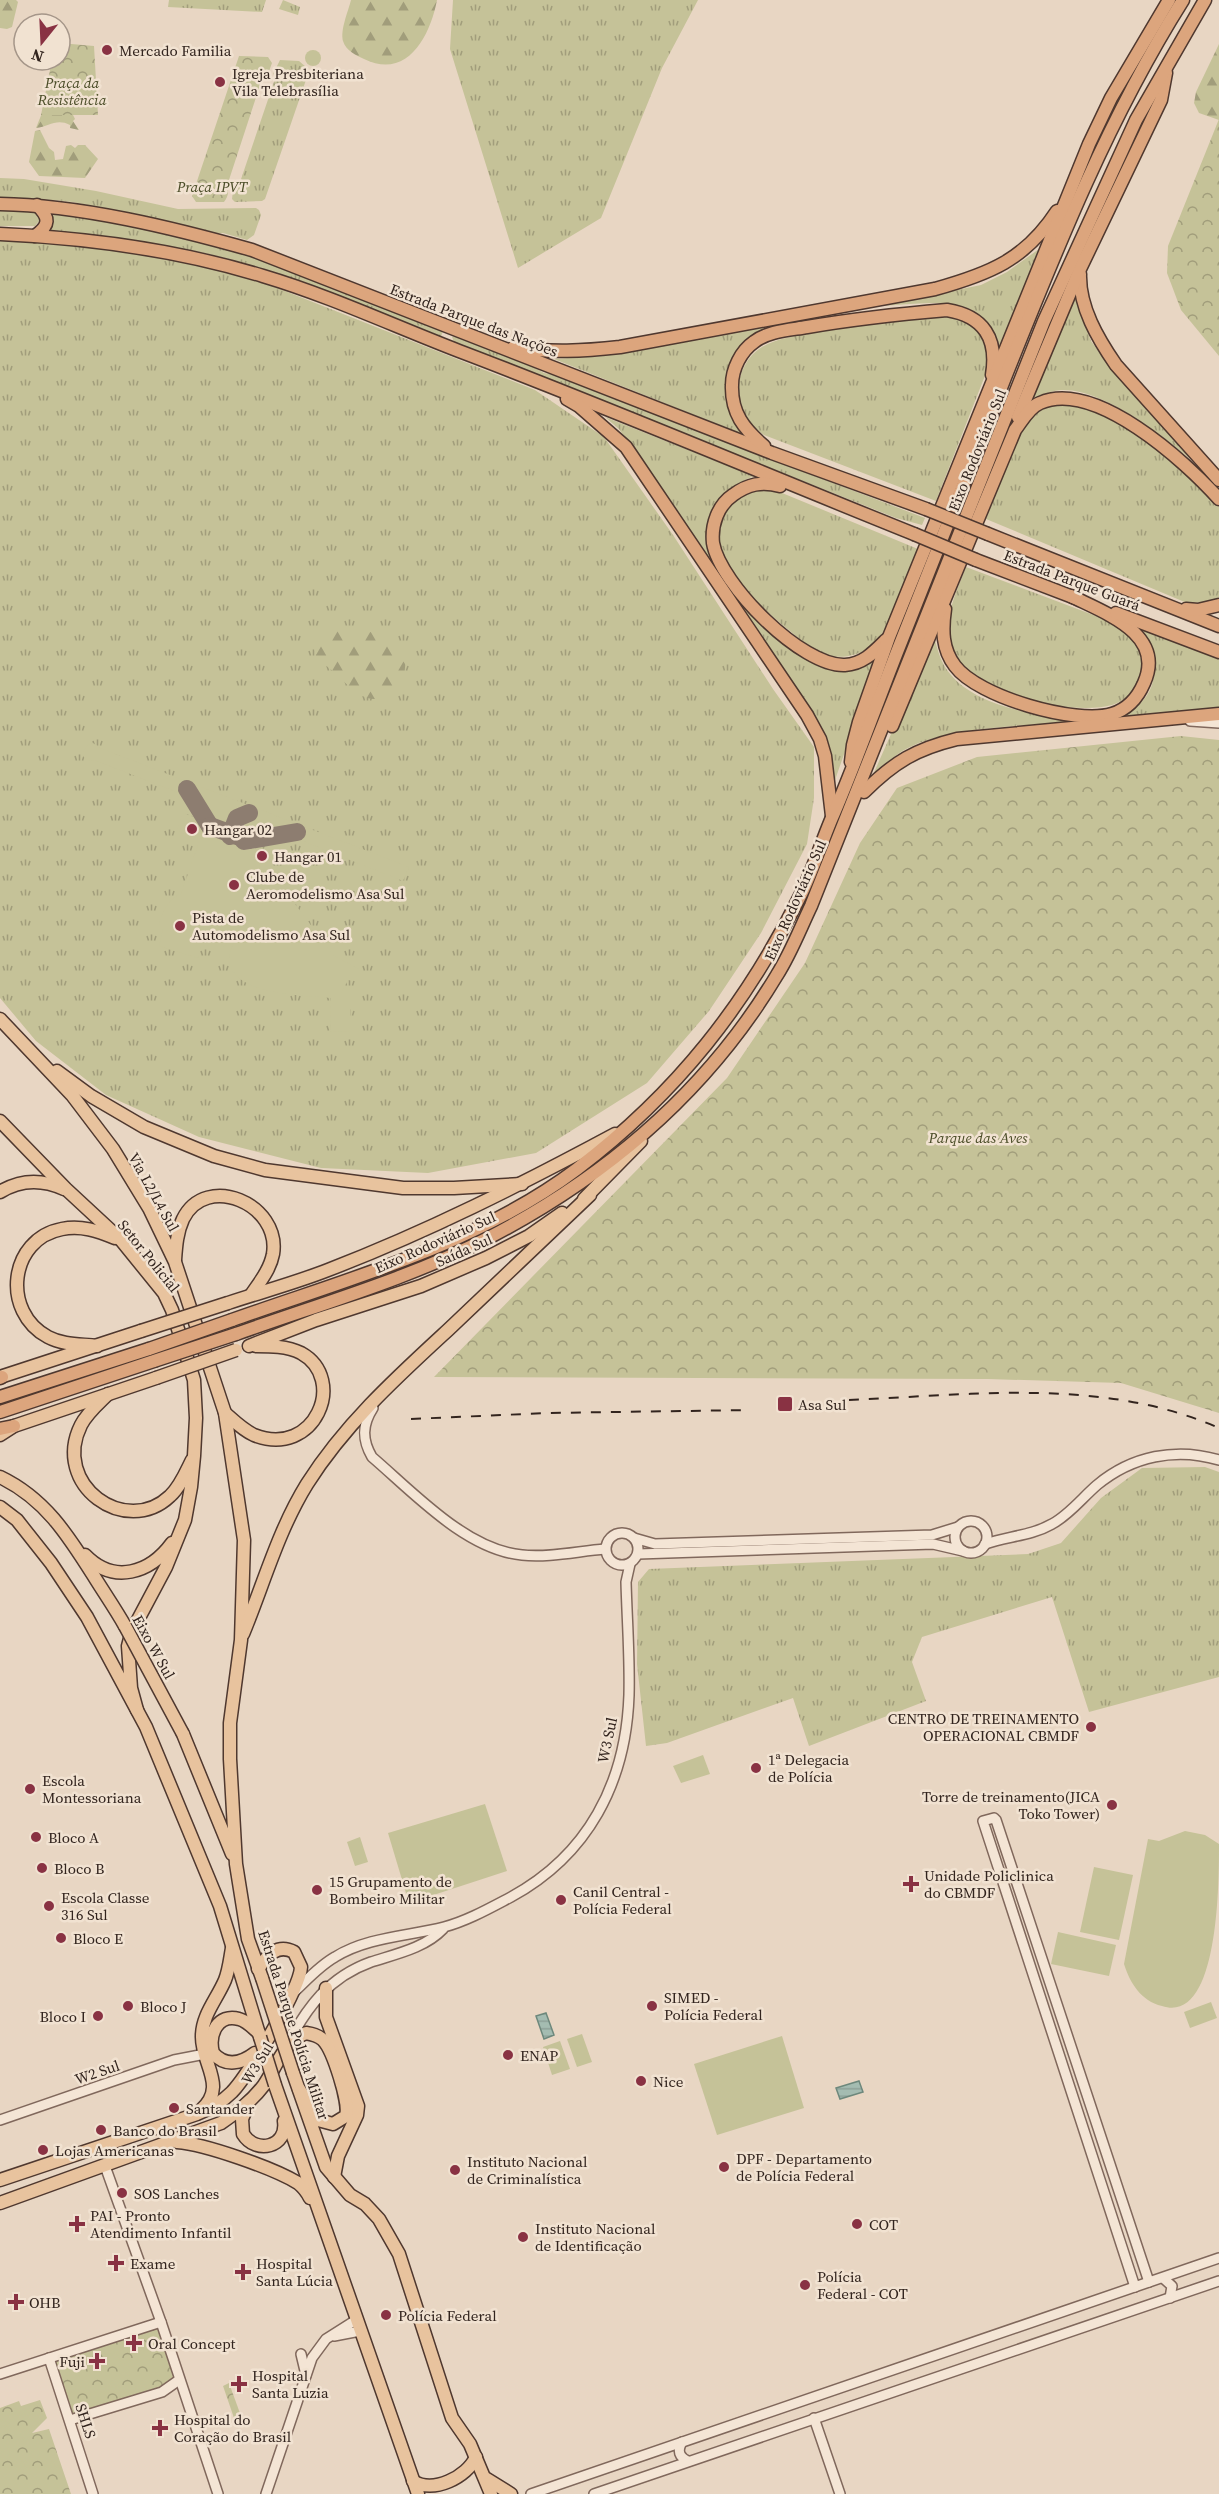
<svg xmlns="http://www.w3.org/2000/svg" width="1219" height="2494" viewBox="0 0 1219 2494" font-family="'Source Serif 4',serif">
<defs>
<pattern id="grass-tufts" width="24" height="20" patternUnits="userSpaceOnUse" patternTransform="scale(1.5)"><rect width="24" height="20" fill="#c5c298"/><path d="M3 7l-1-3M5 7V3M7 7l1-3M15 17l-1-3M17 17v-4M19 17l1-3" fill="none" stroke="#a19d7b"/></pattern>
<pattern id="forest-firs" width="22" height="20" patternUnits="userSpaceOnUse" patternTransform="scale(1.5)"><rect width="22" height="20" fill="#c5c298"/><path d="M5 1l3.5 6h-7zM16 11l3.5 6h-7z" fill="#a19d7b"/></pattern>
<pattern id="park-crowns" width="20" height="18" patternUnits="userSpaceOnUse" patternTransform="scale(1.5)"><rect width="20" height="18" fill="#c5c298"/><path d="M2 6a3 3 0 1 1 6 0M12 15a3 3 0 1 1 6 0" fill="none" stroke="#a19d7b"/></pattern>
<pattern id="water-rules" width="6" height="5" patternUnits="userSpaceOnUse" patternTransform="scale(1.5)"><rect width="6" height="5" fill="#a4bcb1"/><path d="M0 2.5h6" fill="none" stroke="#8ea198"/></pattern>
</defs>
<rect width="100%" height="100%" fill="#e8d6c3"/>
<!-- grass -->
<g fill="url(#grass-tufts)">
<path d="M169 0H266L262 12 168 7Z"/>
<path d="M283 0 300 7 298 15 279 9Z"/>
<path d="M453 0H698L662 68 601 218 518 268 450 49Z"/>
<path d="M280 60 299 61 306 67 307 77 265 199 262 201 235 202 232 199 233 191H237L276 76 273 74Z"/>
<path d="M0 178 24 179 96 191 178 209 256 208 259 210 261 215 254 235 247 240 223 233 209 234 114 214C78 197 39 200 0 199Z"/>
<path d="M0 210 34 211 39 216V221L35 226H0Z"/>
<path d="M50 212 220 243 443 330 441 337C370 310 299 278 225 258 168 243 108 238 49 230Z"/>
<path d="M0 241H71L237 272 535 390 604 437 673 535 773 689 814 747V798L807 844 761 933 709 1011 647 1083 536 1153 428 1173 321 1168 199 1137 106 1095 36 1041 0 998Z"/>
<path d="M1039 249 1001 349C983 289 928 304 879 306L981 285 1007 272Z"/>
<path d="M1073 270 1079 309 1091 341 1107 363 1204 470C1170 442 1106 388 1061 390 1046 391 1035 399 1023 406Z"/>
<path d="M941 314C974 323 990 331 988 368L936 501 764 435C748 423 738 410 738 389 739 373 747 356 762 347 777 338 797 336 815 332 857 324 898 318 941 314Z"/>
<path d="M805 320C793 324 766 329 756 336 719 363 717 399 742 434L554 359 603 356Z"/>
<path d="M456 335 515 357 544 373 571 378 773 460 925 518 922 525 896 518 454 342 452 337Z"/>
<path d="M1068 403C1124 412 1183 465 1219 507V597L1209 602 1187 603 986 519C997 491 1014 430 1037 413 1047 406 1057 405 1068 403Z"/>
<path d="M605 417 754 476C711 493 697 523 714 566L619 429Z"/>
<path d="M770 488 918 549C908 573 890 633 871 647 857 656 839 660 823 654 810 650 801 640 790 631 760 607 705 560 723 517 732 496 749 490 770 488Z"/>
<path d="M966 567 1112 622C1117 625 1124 628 1128 632 1153 654 1144 695 1112 705 1071 717 962 693 950 646 943 618 956 593 966 567Z"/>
<path d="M732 593C772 631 816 691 877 660L835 780 830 752 818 724Z"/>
<path d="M1141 628 1219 659V711L1106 719C1114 716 1125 713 1133 709 1163 690 1157 653 1141 628Z"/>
<path d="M934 637C938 651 941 664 951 675 980 709 1043 716 1085 721 1034 726 952 725 908 748 895 754 883 767 872 777Z"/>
<path d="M1205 1467 1219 1472V1677L1089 1712 1052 1597 922 1637 912 1662 926 1701 809 1746 793 1698 667 1743 646 1746 637 1664 638 1582 649 1569 1028 1554 1061 1543 1101 1498 1142 1468Z"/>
</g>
<!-- forest -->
<g fill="url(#forest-firs)">
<path d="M0 0H16L18 2 12 27 7 29 0 28Z"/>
<path d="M351 0H437C430 37 407 80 364 59 356 55 346 51 343 41 340 30 348 12 351 0Z"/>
<path d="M1219 44V120L1199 113 1194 103 1196 92Z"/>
<path d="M42 113 73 115 75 119 73 121 79 130 70 128V125C56 118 49 127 36 128Z"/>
<path d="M40 130 49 148 54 152 55 160 63 159 66 146 71 145 75 148 78 145H85L98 159 85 178 39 176 29 162 35 131Z"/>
<path d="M348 626 389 637 406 658 403 686C394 694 387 700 374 699 359 699 346 683 336 674 330 668 319 661 316 654 306 632 333 628 348 626Z"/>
</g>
<!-- park -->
<g fill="url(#park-crowns)">
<path d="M60 43 94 46 98 115H41L52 60H60Z"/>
<path d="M239 56 268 57 272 63 268 74 264 73 227 186C229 192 228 197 224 202H196L192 196Z"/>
<path d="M1219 119V356L1181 310 1167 273 1168 246Z"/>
<path d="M1181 736 1219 740V1413L1121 1383 988 1379 434 1377 727 1078 805 963 860 843 897 788 977 757Z"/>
<path d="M161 2322 179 2380 168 2390 70 2420 49 2358Z"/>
<path d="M229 2383 241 2416 234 2418 223 2386Z"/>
<path d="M40 2400 47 2418 32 2433 49 2429 71 2494H0V2408L19 2401 21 2406Z"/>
</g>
<!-- garden -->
<g fill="#c5c298">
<circle cx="313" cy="58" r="8"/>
<path d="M93 743 100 748 409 867 403 881 335 854 330 855 321 848 287 835 255 841 253 844 276 854 271 867 287 890 298 893 295 904 334 956 359 969 353 981 348 980 341 993H350V1032L330 1031 331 998C305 995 236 996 229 962 228 953 234 943 236 935L223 947H201L198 958 159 946 163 929 159 925C162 913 169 897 181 894L200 839 177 831 183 813 205 821 193 801 187 796 94 760 87 761 83 756C84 750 86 744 93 743Z"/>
<path d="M703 1755 710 1774 681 1783 673 1766Z"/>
<path d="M485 1804 507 1871 409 1903 388 1833Z"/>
<path d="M1185 1831 1205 1835 1219 1844C1219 1883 1219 2025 1162 2006 1141 2001 1130 1983 1124 1964L1148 1839 1159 1841Z"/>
<path d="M360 1837 368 1862 355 1866 347 1842Z"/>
<path d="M1094 1867 1133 1875 1119 1940 1080 1932Z"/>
<path d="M1058 1932 1116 1945 1109 1976 1051 1964Z"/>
<path d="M1211 2002 1217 2018 1190 2028 1184 2012Z"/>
<path d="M582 2034 592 2062 577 2067 567 2039Z"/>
<path d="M782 2036 804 2108 717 2135 694 2064Z"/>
<path d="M560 2041 570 2069 552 2075 543 2047Z"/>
</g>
<!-- water -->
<g fill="url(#water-rules)" stroke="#6d887c" stroke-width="1.5">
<path d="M546 2013 554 2035 544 2039 536 2016Z"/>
<path d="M859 2081 863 2092 840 2099 836 2088Z"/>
</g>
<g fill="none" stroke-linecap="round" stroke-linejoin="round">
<!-- taxiway -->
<g stroke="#8d7d70" stroke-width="18">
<path d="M187 789 211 828"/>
<path d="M210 826 248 840"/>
<path d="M230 836 237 818 249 813"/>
<path d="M244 841 297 832"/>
</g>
<defs>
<g id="tertiary">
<path d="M1190 721 1219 723"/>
<path d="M373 1408C362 1425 362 1440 372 1457 413 1492 466 1550 522 1555 548 1558 579 1551 605 1549"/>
<circle cx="971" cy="1537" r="16"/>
<circle cx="622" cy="1549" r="16"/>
<path d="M634 1538 655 1544 932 1535 958 1527"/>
<path d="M985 1544C1008 1536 1031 1536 1052 1524 1069 1515 1082 1498 1097 1485 1132 1456 1176 1447 1219 1460"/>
<path d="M638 1554 933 1544 963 1551"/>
<path d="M294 1992C307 1980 319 1966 335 1957 367 1937 409 1936 444 1927 467 1921 490 1908 511 1897 588 1855 626 1783 629 1695 630 1658 627 1619 626 1582L630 1564"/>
<path d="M287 2045C307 2007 329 1977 371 1962 396 1954 425 1948 443 1929"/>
<path d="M0 2120 174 2060 205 2054"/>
<path d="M105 2166 161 2322 218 2494"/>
<path d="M1163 2278 1172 2286 1170 2298"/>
<path d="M1135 2287 983 1821 994 1818 996 1820 1149 2282"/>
<path d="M334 2336 360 2331"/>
<path d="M301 2354 306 2375"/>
<path d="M49 2358 93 2494"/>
<path d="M0 2374 161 2322"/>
<path d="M814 2418 840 2494"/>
<path d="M70 2420 162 2392 179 2380"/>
<path d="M682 2442C677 2451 679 2457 688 2461"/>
<path d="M266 2494 312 2358 326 2339 356 2320"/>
<path d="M531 2494 1219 2258"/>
<path d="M594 2494 1219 2281"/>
</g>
<g id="primary">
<path d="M0 1019 72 1095 113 1149 149 1208 175 1262 225 1413 244 1540 241 1640 230 1723V1759L236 1864 248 1939 262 1978"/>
<path d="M57 1071 91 1096 144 1127 214 1156 265 1170 403 1188H454L522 1184"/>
<path d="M0 1121 66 1189 121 1240 164 1293 172 1310 194 1380 196 1418 194 1456 191 1487 185 1520 166 1567 132 1631 128 1646 131 1688 137 1710"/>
<path d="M0 1192C21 1179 42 1179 64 1189"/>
<path d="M584 1199 641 1141"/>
<path d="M175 1260C176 1246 177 1232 183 1219 206 1172 281 1204 273 1254 270 1270 259 1283 251 1295"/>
<path d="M228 1303C261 1292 295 1283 328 1270 427 1232 522 1184 615 1134"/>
<path d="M97 1346C81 1344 63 1345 48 1337 1 1312 9 1239 62 1229 81 1225 98 1231 115 1238"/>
<path d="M249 1346 316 1320 421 1286 486 1258 529 1236 562 1213"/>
<path d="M0 1377 141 1331"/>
<path d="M108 1394C99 1403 87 1413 81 1425 51 1485 126 1538 170 1496 180 1487 186 1472 192 1460"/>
<path d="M225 1413C234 1421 243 1430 254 1435 315 1459 348 1379 301 1353 287 1346 270 1346 256 1346"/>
<path d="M0 1435 14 1426 156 1378"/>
<path d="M0 1477C46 1499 69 1537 95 1578 105 1594 116 1610 125 1626"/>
<path d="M0 1507 17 1520 51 1563 87 1617 146 1727 220 1906 260 2037"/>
<path d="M85 1555C114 1585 150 1573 172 1543"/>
<path d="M243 1634C264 1583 278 1531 307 1484 345 1424 397 1377 448 1330 495 1285 543 1240 590 1195"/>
<path d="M183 1734 232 1854"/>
<path d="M326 1988V2017L358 2106 357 2115 338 2156 334 2177"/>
<path d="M255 2053C242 2063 226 2068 213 2053 208 2034 218 2013 239 2019 247 2021 253 2028 259 2033"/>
<path d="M293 2073 326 2167 350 2195 365 2204 379 2219 399 2254 452 2418 470 2444 491 2494"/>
<path d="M275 2085 418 2494"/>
<path d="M248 2105 242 2119 243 2134C256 2155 288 2147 284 2121"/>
<path d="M201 2110C228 2086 201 2064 202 2036 202 2015 217 1999 225 1980 229 1970 230 1959 232 1948"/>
<path d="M177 2142C205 2144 273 2168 298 2183 303 2187 307 2192 310 2198"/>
<path d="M0 2180 197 2114C210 2109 222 2102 232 2092 248 2075 300 1989 301 1967L294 1952C277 1943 267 1956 258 1969"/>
<path d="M0 2203 221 2123C237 2112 252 2101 264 2085 277 2066 283 2042 306 2033 312 2034 318 2035 323 2040 333 2050 350 2103 346 2116L333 2124 318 2120 299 2089"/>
<path d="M487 2479 511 2494"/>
<path d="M413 2481C433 2494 467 2477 476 2457"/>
</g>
<g id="trunk">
<path d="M0 204C80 205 174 228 252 250L772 453 926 509"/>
<path d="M0 234C89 238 178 250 263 276 330 296 394 326 459 351 612 409 762 473 914 534"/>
<path d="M35 236C50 225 50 218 37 205"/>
<path d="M1080 274C1079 307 1098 339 1116 365L1219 480"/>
<path d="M514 347C550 353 584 351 620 347L935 289C989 274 1025 260 1057 211"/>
<path d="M567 399 579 406 626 447 807 715 820 739 825 756 832 816"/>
<path d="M1018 417 1080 269 1161 100 1166 73"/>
<path d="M764 446C744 429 731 413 732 385 732 369 741 351 754 342 768 331 790 330 807 327 854 319 900 314 947 310 984 316 998 339 992 375"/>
<path d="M780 486C762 481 748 484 733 495 718 505 711 525 713 543 720 584 802 667 845 665 863 664 874 652 886 640"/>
<path d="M988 534 1219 626"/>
<path d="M976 560 1078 599"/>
<path d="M945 609C942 630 942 649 955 666 978 697 1076 725 1112 714 1128 709 1138 697 1144 683 1166 634 1105 613 1071 596"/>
<path d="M1186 609 1198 610 1219 605"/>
<path d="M1116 613 1219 652"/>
<path d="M892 726 1015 430C1022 421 1029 407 1040 403 1095 379 1185 461 1219 499"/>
<path d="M851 762 853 745 859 722 889 637 1089 144 1111 98 1169 0"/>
<path d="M864 792C894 762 916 749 957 739L1219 714"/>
<path d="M232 1320C350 1278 476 1245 577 1169 677 1093 747 1004 802 892 813 869 821 844 831 820 855 765 875 708 897 652 933 562 969 471 1004 380 1056 250 1108 119 1183 0"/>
<path d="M236 1334C320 1304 411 1278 490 1237 609 1175 708 1090 777 975 791 953 800 929 811 906L1044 321 1136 120 1205 0"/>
<path d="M0 1378 2 1377"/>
<path d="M0 1397 149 1349"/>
<path d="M0 1412 154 1361"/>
<path d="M0 1429 14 1426"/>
</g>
</defs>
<!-- tertiary casing -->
<use href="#tertiary" stroke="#80685c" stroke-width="12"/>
<!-- primary casing -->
<use href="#primary" stroke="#4f382f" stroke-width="15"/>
<!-- trunk casing -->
<use href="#trunk" stroke="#4f382f" stroke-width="15"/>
<!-- tertiary -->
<use href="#tertiary" stroke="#f4e5d5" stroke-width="9"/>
<!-- primary -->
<use href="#primary" stroke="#e8c39e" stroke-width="12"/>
<!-- trunk -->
<use href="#trunk" stroke="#dca57d" stroke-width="12"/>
<!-- rail -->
<g stroke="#32241e" stroke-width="2" stroke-dasharray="10 10" stroke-linecap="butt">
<path d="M849 1400C972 1395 1103 1377 1219 1428"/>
<path d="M411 1419 548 1413 750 1410"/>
</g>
<defs>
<g id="primary-bridge">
<path d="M141 1331 228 1303"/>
<path d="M156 1378 236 1350"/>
<path d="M125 1626 183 1734"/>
<path d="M262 1978 293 2073"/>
<path d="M260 2037 275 2085"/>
</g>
<g id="trunk-bridge">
<path d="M926 509 988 534"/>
<path d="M914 534 976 560"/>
<path d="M149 1349 232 1320"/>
<path d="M154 1361 236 1334"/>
</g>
</defs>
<!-- primary-bridge casing -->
<use href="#primary-bridge" stroke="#4f382f" stroke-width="15" stroke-linecap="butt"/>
<!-- trunk-bridge casing -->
<use href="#trunk-bridge" stroke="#4f382f" stroke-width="15" stroke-linecap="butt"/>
<!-- primary-bridge -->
<use href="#primary-bridge" stroke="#e8c39e" stroke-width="12"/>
<!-- trunk-bridge -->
<use href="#trunk-bridge" stroke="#dca57d" stroke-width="12"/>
</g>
<!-- markers -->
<g fill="#893243" stroke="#f1e2d1" stroke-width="2">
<circle cx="107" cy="50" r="6"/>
<circle cx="220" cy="82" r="6"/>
<circle cx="192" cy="829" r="6"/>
<circle cx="262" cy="856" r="6"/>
<circle cx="234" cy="885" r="6"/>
<circle cx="180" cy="926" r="6"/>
<rect x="777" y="1396" width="16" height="16" rx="3"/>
<circle cx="1091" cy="1727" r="6"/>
<circle cx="756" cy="1768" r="6"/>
<circle cx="30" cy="1789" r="6"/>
<circle cx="1112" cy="1805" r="6"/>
<circle cx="36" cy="1837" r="6"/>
<circle cx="42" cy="1868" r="6"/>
<path d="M908 1875h6v6h6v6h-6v6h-6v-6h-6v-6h6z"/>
<circle cx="317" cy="1890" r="6"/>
<circle cx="561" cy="1900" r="6"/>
<circle cx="49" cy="1906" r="6"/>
<circle cx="61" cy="1938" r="6"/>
<circle cx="128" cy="2006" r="6"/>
<circle cx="652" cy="2006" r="6"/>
<circle cx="98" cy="2016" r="6"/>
<circle cx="508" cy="2055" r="6"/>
<circle cx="641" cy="2081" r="6"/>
<circle cx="174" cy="2108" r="6"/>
<circle cx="101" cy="2130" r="6"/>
<circle cx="43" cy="2150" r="6"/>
<circle cx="724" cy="2167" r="6"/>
<circle cx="455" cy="2170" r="6"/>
<circle cx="122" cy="2193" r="6"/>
<path d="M74 2215h6v6h6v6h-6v6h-6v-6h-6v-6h6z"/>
<circle cx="857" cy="2224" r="6"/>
<circle cx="523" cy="2237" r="6"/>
<path d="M113 2254h6v6h6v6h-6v6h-6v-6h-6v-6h6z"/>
<path d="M240 2263h6v6h6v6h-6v6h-6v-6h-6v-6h6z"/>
<circle cx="805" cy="2285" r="6"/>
<path d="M13 2293h6v6h6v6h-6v6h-6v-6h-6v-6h6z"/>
<circle cx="386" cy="2315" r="6"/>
<path d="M131 2334h6v6h6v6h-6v6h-6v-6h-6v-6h6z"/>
<path d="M94 2352h6v6h6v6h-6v6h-6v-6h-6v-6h6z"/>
<path d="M236 2375h6v6h6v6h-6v6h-6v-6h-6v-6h6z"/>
<path d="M157 2419h6v6h6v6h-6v6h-6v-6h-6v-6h6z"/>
</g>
<g text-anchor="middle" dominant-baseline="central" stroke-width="5" stroke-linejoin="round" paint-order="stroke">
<!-- poi labels -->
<g font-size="15" fill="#32241e" stroke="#f1e2d1" text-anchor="start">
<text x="119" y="50">Mercado Familia</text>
<text x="232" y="73">Igreja Presbiteriana<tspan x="232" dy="17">Vila Telebrasília</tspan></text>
<text x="204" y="829">Hangar 02</text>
<text x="274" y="856">Hangar 01</text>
<text x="246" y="876">Clube de<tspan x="246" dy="17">Aeromodelismo Asa Sul</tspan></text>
<text x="192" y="917">Pista de<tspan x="192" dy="17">Automodelismo Asa Sul</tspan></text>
<text x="798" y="1404">Asa Sul</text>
<text x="1079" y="1718" text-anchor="end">CENTRO DE TREINAMENTO<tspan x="1079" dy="17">OPERACIONAL CBMDF</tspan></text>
<text x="768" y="1759">1ª Delegacia<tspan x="768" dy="17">de Polícia</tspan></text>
<text x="42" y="1780">Escola<tspan x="42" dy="17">Montessoriana</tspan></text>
<text x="1100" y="1796" text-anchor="end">Torre de treinamento(JICA<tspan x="1100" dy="17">Toko Tower)</tspan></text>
<text x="48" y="1837">Bloco A</text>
<text x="54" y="1868">Bloco B</text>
<text x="924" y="1875">Unidade Policlinica<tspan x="924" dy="17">do CBMDF</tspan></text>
<text x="329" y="1881">15 Grupamento de<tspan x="329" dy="17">Bombeiro Militar</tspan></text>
<text x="573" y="1891">Canil Central -<tspan x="573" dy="17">Polícia Federal</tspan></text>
<text x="61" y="1897">Escola Classe<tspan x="61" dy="17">316 Sul</tspan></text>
<text x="73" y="1938">Bloco E</text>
<text x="664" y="1997">SIMED -<tspan x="664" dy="17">Polícia Federal</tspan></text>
<text x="140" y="2006">Bloco J</text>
<text x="86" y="2016" text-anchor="end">Bloco I</text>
<text x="520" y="2055">ENAP</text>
<text x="653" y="2081">Nice</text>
<text x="186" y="2108">Santander</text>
<text x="113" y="2130">Banco do Brasil</text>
<text x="55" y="2150">Lojas Americanas</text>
<text x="736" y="2158">DPF - Departamento<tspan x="736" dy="17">de Polícia Federal</tspan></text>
<text x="467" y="2161">Instituto Nacional<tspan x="467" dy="17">de Criminalística</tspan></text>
<text x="134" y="2193">SOS Lanches</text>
<text x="90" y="2215">PAI - Pronto<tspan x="90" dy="17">Atendimento Infantil</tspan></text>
<text x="869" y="2224">COT</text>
<text x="535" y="2228">Instituto Nacional<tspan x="535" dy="17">de Identificação</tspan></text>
<text x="130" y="2263">Exame</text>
<text x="256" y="2263">Hospital<tspan x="256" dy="17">Santa Lúcia</tspan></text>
<text x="817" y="2276">Polícia<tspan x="817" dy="17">Federal - COT</tspan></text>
<text x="29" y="2302">OHB</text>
<text x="398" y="2315">Polícia Federal</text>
<text x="148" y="2343">Oral Concept</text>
<text x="85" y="2361" text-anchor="end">Fuji</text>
<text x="252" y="2375">Hospital<tspan x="252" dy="17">Santa Luzia</tspan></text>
<text x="174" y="2419">Hospital do<tspan x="174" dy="17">Coração do Brasil</tspan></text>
</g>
<!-- park labels -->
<g font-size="15" font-style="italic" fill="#4a4c27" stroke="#f1e2d1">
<text x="72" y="82">Praça da<tspan x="72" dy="17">Resistência</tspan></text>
<text x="212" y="186">Praça IPVT</text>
<text x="978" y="1137">Parque das Aves</text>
</g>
<!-- street labels -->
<g font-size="15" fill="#32241e" stroke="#f1e2d1">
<text transform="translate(474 320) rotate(21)">Estrada Parque das Nações</text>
<text transform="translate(977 450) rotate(-68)">Eixo Rodoviário Sul</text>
<text transform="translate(1072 580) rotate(21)">Estrada Parque Guará</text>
<text transform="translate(795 900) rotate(-66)">Eixo Rodoviário Sul</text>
<text transform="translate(154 1192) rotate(61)">Via L2/L4 Sul</text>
<text transform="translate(435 1242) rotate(-24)">Eixo Rodoviário Sul</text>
<text transform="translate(464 1250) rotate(-24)">Saída Sul</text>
<text transform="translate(149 1256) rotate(51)">Setor Policial</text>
<text transform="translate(154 1647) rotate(61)">Eixo W Sul</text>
<text transform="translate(607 1740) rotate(-78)">W3 Sul</text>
<text transform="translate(294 2025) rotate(72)">Estrada Parque Polícia Militar</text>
<text transform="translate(257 2063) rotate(-58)">W3 Sul</text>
<text transform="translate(97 2072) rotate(-19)">W2 Sul</text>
<text transform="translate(86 2421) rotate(72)">SHLS</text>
</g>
</g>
<!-- north arrow -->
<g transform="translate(42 42) rotate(198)"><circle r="28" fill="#f1e2d1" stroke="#a59689" stroke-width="1.5"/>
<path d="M0-4.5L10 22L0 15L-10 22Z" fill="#893243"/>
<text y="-9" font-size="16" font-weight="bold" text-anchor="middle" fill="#32241e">N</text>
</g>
</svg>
